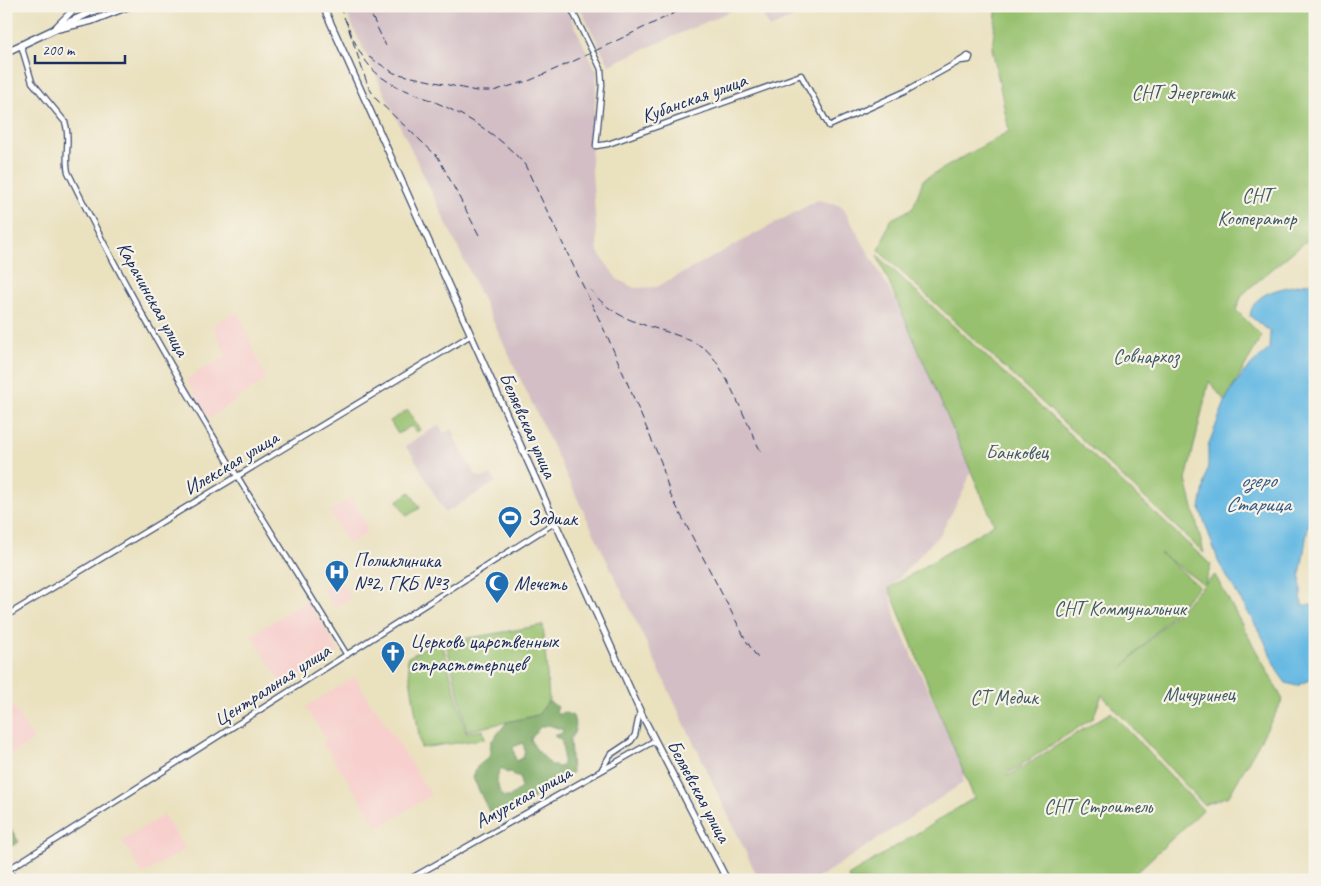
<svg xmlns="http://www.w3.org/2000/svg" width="1321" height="886" viewBox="0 0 1321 886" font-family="Caveat,sans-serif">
<rect width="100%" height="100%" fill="#f7f3e8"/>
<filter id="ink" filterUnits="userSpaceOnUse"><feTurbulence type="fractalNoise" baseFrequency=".02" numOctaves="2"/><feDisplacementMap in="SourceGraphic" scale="10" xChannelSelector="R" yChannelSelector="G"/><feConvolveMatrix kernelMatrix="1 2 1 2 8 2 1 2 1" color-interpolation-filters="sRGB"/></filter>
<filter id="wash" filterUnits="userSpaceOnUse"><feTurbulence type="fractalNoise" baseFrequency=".0096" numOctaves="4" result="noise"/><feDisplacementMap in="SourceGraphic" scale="20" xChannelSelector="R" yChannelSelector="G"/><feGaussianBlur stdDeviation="1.12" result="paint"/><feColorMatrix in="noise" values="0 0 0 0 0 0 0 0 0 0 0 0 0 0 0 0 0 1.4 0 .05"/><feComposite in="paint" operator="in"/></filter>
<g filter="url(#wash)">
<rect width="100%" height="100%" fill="#eae1bf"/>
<!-- built -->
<g fill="#f7d0ce">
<path d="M238 312 266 379 209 419 186 379 226 356 212 324Z"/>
<path d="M351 498 368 527 364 529 367 533 349 544 329 512Z"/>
<path d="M339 579 351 597 334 608 323 589Z"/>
<path d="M307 600 339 651 284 687 251 635Z"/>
<path d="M354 677 374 708 326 739 306 707Z"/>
<path d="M12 706 34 740 6 757V710Z"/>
<path d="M376 708 431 795 379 828 322 742Z"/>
<path d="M164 815 185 849 143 874 122 840Z"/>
</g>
<!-- industrial -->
<g fill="#d2bec4">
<path d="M343 6H565L597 72 591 159 598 252 617 279 634 288 657 287 818 200 842 206 979 448 965 488 941 533 889 588 896 621 964 767 963 783 815 880H759Z"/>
<path d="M579 6H742L609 65Z"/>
<path d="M758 6H819L770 28Z"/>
<path d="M439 425 444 433 452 429 456 436 454 438 475 474 482 478 491 475 496 482 445 513 412 454 405 446Z"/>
</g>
<!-- green -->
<g fill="#97c16e" stroke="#597866" fill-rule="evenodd">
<path d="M997 6H1315V172L1310 168 1315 173V236L1301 245 1252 286 1242 295 1236 310 1262 336 1225 401 1209 381 1186 480 1204 553 879 251 890 220 913 208 923 180 1009 131 992 48Z"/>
<path d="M877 255 1211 565 1205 584 1215 575 1283 700 1229 796 1204 805 1102 695 1093 718 1007 774 1008 776 1111 712 1203 810 1128 880H850L848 876 974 798 889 588 994 524ZM1160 553 1204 585 1121 669 1199 586Z"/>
<path d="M408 410 420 430 416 432 411 426 398 434 390 421Z"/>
<path d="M410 492 420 508 407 516 397 501Z"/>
<path d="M543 625 549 699 545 708 538 715 467 731 446 642Z"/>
<path d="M441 638 466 733 483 730 485 739 421 748 407 658Z"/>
</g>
<!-- forest -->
<g fill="#79a761" stroke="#4a6b60" fill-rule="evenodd">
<path d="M548 701 558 707 556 712 559 715 563 712 573 716C576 726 577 731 570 739L572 773 502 818H492L473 778 477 767 489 757 491 742 507 722 538 715ZM549 725 563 730 562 733 554 736 561 740 563 747V765L559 767 551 765C544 755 534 750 531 739L540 727ZM523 743 525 751 523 758 516 761 513 747ZM501 768 507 773 510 772 515 776H520L521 788 509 797H503C497 789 495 776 501 768Z"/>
<path d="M6 821 19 842 6 849Z"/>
</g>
<!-- water -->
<path fill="#67bae3" stroke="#4174a0" d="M1315 281V484L1300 576 1302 605H1315V627L1311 636 1315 639V677L1297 686 1286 683 1278 672 1263 638 1219 563 1200 509 1208 465V446L1227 397 1244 372 1269 349 1270 332 1250 316C1253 287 1293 288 1315 281Z"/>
</g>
<g filter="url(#ink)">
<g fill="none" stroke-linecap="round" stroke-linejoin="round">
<defs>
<g id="minor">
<path d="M570 6 601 69 602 85 596 146 608 144 801 75 829 126 904 92 960 61 969 60 970 57 968 56 960 61"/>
<path d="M21 45 32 82 65 122C71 138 64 155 68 172 149 339 250 497 347 655"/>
<path d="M6 616 471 335"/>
<path d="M602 769 610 755 631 741 635 735 640 711"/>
<path d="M6 865 15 880"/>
<path d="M6 871 554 523"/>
<path d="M408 880 654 741"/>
</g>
<g id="major">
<path d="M323 6 640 711 727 880"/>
<path d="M55 28 77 6"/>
<path d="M58 29 92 21 130 6"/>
</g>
<path id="highway" d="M6 52 104 6"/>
</defs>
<!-- minor casing -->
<use href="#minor" stroke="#3a4a6d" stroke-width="7"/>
<!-- major casing -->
<use href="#major" stroke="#3a4a6d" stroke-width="8"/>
<!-- highway casing -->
<use href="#highway" stroke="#3a4a6d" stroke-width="9"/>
<!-- minor -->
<use href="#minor" stroke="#fff" stroke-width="4.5"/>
<!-- major -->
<use href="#major" stroke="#fff" stroke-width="5.5"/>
<!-- highway -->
<use href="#highway" stroke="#fff" stroke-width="6"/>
<!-- rail -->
<g stroke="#1b2f5e" stroke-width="1" stroke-dasharray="8 4" stroke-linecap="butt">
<path d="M339 6 348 26"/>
<path d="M367 6 386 46"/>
<path d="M369 57 394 73 476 91H493L531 80 576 60 689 6"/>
<path d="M479 235 438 157 376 99 368 86 346 21C354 41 362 62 380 76 394 87 411 92 428 99 464 114 500 135 525 165L609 340 661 462 670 494 747 642 759 660"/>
<path d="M590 289C622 331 664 323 704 348 723 361 749 429 761 452"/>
</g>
</g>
</g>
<!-- icons -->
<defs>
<symbol id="stadium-pin" viewBox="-11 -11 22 30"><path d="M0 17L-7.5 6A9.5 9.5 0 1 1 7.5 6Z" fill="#1f6fb2" stroke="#f7f3e8"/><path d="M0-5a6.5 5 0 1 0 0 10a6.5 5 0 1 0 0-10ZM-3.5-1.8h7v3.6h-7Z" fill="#fff"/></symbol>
<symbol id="hospital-pin" viewBox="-11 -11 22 30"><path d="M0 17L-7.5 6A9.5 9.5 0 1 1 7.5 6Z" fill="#1f6fb2" stroke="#f7f3e8"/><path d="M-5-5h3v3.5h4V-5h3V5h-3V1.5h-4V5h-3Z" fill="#fff"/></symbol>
<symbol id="mosque-pin" viewBox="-11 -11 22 30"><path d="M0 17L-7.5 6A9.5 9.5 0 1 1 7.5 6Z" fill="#1f6fb2" stroke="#f7f3e8"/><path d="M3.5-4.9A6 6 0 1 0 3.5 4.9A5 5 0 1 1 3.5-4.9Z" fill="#fff"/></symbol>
<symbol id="church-pin" viewBox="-11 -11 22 30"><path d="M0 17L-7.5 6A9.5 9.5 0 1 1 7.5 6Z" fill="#1f6fb2" stroke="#f7f3e8"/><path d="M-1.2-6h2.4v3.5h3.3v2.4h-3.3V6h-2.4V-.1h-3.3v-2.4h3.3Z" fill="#fff"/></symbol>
</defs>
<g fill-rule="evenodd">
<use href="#stadium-pin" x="496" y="504" width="28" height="38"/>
<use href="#hospital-pin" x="323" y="558" width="28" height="38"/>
<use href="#mosque-pin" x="483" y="569" width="28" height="38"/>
<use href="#church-pin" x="379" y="639" width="28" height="38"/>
</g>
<g text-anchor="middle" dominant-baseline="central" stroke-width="4.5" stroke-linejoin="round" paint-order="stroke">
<!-- park labels -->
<g font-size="20" fill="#405b63" stroke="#f7f3e8">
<text x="1183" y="92">СНТ Энергетик</text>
<text x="1257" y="195">СНТ<tspan x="1257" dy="23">Кооператор</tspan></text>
<text x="1146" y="356">Совнархоз</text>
<text x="1017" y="452">Банковец</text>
<text x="1120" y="608">СНТ Коммунальник</text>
<text x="1199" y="694">Мичуринец</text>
<text x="1004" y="697">СТ Медик</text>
<text x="1098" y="806">СНТ Строитель</text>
</g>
<!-- street labels -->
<g font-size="20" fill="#1b2f5e" stroke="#f7f3e8">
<text transform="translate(694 98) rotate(-20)">Кубанская улица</text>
<text transform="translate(153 299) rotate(61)">Карачинская улица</text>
<text transform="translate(528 425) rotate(66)">Беляевская улица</text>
<text transform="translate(231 463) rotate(-31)">Илекская улица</text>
<text transform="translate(272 685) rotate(-33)">Центральная улица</text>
<text transform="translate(699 791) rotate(62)">Беляевская улица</text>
<text transform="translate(523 797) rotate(-29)">Амурская улица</text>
</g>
<!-- poi labels -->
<g font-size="20" fill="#1b2f5e" stroke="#f7f3e8" text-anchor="start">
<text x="528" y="518">Зодиак</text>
<text x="354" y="560">Поликлиника<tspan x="354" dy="23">№2, ГКБ №3</tspan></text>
<text x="514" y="583">Мечеть</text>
<text x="410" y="641">Церковь царственных<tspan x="410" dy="23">страстотерпцев</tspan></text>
</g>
<!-- water labels -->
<g font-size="21" font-style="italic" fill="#325986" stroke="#f7f3e8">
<text x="1258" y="480">озеро<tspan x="1258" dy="24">Старица</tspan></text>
</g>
</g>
<!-- margin -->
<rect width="1321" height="886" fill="none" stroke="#f7f3e8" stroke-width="25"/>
<!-- scale -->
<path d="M35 55v8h90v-8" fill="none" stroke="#1b2f5e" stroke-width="2.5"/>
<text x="42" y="55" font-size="15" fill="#1b2f5e" stroke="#f7f3e8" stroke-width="4" paint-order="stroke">200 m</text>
</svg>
